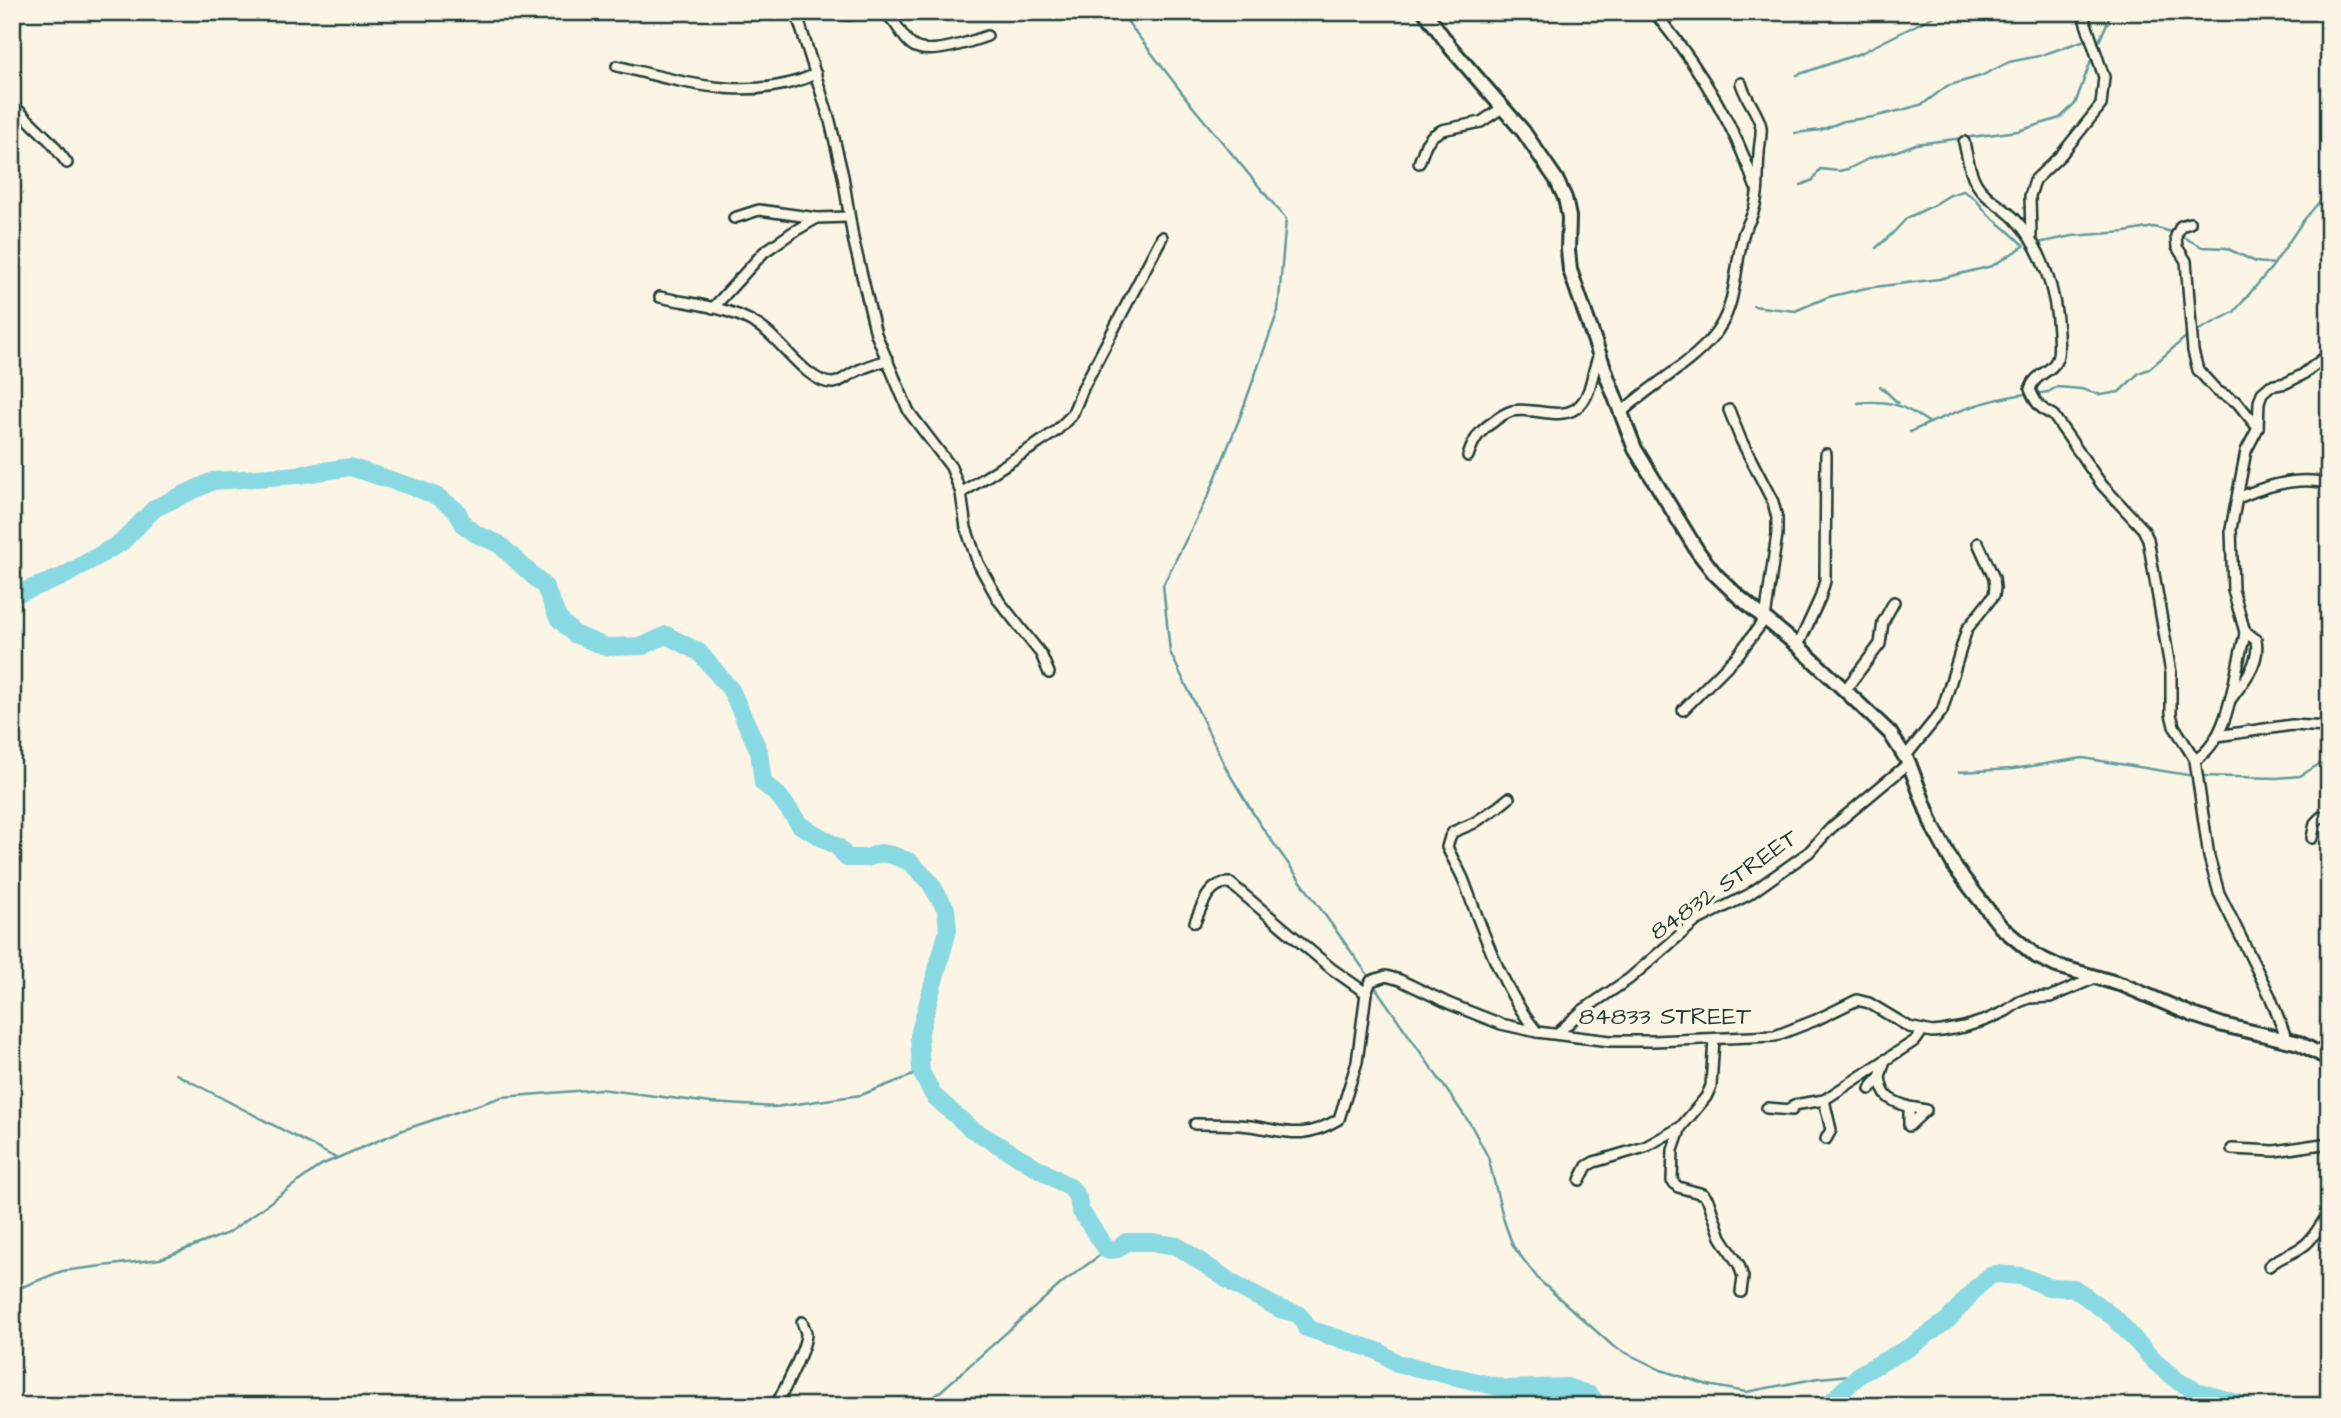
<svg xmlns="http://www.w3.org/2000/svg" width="2341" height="1418" viewBox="0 0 2341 1418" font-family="'Architects Daughter',sans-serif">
<rect width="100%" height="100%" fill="#fcf5e5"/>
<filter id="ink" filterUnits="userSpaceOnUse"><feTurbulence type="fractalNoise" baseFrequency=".0143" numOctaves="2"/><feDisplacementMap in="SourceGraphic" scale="14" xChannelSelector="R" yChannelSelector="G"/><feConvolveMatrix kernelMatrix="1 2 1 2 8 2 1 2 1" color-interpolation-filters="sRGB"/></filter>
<g filter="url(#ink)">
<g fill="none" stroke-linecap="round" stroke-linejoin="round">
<!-- stream -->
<g stroke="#5e9b9c" stroke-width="2.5">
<path d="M1120 12 1193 107 1286 219 1278 311 1240 417 1209 494 1163 585 1170 652 1227 770 1259 823 1370 978"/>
<path d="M2097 46 2112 12"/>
<path d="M1797 75 1861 53 1942 12"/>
<path d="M1795 133 1821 130 1844 121 1873 117 1902 110 1923 104 1947 86 1981 76 2009 62 2039 56 2088 39"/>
<path d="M1801 185 1813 180 1820 169 1839 171 1848 169 1870 158 1897 151 1916 144 2018 131 2060 118 2075 104 2093 55"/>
<path d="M2183 237 2202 247 2226 248 2256 262 2274 264"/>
<path d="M2038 243 2072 236 2125 232 2154 227 2175 233"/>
<path d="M1753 306 1795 311 1828 297 1866 288 1939 279 1992 266 2024 246C2013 235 2003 226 1991 217 1978 206 1981 200 1963 191L1950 195 1932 206 1907 218 1892 234 1876 248"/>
<path d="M1880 386 1898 403"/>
<path d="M2035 394 2048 392 2057 387 2081 389 2101 395 2119 392 2139 373 2149 369 2187 336 2234 312 2272 267 2303 221 2321 200"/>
<path d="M1858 403C1890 399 1904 406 1930 423"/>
<path d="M1910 432C1948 414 1984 400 2025 394"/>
<path d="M1959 772 2013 769 2083 758 2194 776"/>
<path d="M2201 776 2277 778 2300 776 2329 758"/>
<path d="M1373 984 1471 1125 1488 1157 1504 1221 1513 1246 1539 1280 1614 1347 1661 1370 1708 1385 1746 1392 1819 1378 1860 1374"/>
<path d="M176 1074 336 1158"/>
<path d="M12 1291 62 1271 160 1259 228 1233 321 1165 403 1130 502 1097 600 1089 711 1103 775 1107 861 1095 921 1072"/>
<path d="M924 1406 1062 1283 1107 1250"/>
</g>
<!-- river -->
<g stroke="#88d9e1" stroke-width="18">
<path d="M12 592H22L62 577 122 542 155 508 213 481 298 475 350 467 419 489 438 497 457 511 464 525 476 534 499 544 545 587 558 618 574 634 606 647 643 646 666 635 699 652 731 690 759 751 763 783 779 796 800 825 838 847 847 858H867L880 853 892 855 910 862 929 881 946 909 948 930 919 1035 921 1072 934 1096 970 1128 1071 1188 1078 1198 1080 1210 1107 1250 1118 1249 1126 1242H1151L1177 1246 1237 1286 1280 1309 1298 1314 1304 1321 1306 1328 1378 1351 1397 1363 1507 1389 1567 1387 1590 1395 1599 1406"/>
<path d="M1827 1406 1860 1374 1910 1347 1948 1320 1977 1287 1990 1276 1995 1274 2021 1276 2049 1287 2074 1288 2116 1319 2155 1362 2179 1382 2197 1391 2247 1406"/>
</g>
<defs>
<g id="street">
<path d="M796 12 830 121 843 176 853 238 876 334 909 412 951 467 961 493 966 528 978 563 999 601 1041 654 1049 673"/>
<path d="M833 12 849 15 861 12"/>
<path d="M883 12C897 20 900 36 912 45 927 57 970 42 987 36"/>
<path d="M1659 18C1700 69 1734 123 1755 186"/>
<path d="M617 66C683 82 750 104 816 74"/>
<path d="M12 104 51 142 67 163"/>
<path d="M1964 142C1967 156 1969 171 1976 183 1985 199 2003 206 2015 219 2043 249 2056 292 2058 332 2058 340 2060 351 2057 359 2052 373 2036 372 2030 389 2035 402 2040 409 2053 415L2102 485 2143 529 2148 539 2171 673V714L2174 726 2195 760 2209 857 2219 893 2270 996 2287 1040"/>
<path d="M1419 163 1426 144 1432 136 1442 130 1481 122 1502 108"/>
<path d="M734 218 759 210 817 218 849 217"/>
<path d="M2190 223 2181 226 2176 236 2177 247 2186 261 2193 351 2198 370 2217 391 2237 402 2258 428"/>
<path d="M2031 236 2030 196 2035 180 2061 155 2101 105 2104 77 2082 12"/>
<path d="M660 297C695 305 737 307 766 331 783 344 810 384 833 383 842 382 849 374 857 371 867 366 877 363 888 360"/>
<path d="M713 308 764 252 793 232 817 218"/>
<path d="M1621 413C1650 385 1686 368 1712 338 1739 306 1733 269 1744 232 1747 225 1751 219 1753 212 1760 193 1757 173 1759 154 1759 145 1762 136 1761 127 1759 114 1745 98 1741 83"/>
<path d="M1468 456C1473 441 1479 431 1493 422 1498 418 1505 413 1512 411 1533 406 1563 423 1580 405 1592 393 1592 370 1599 355"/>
<path d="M961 493 1039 443 1056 431 1072 415 1084 386 1162 237"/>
<path d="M2238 498C2265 486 2299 475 2329 484"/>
<path d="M1798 646 1820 598 1825 581 1826 454"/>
<path d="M1845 690 1880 644 1883 622 1894 602"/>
<path d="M2231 699C2243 682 2261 663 2256 640L2245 632"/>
<path d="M1683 710 1737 656 1765 619 1777 534V518L1773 502 1741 440 1729 410"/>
<path d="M2217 736 2292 725 2329 727"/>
<path d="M1905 757 1942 711 1967 629 1994 595 1995 588 1994 578 1978 543"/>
<path d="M2195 760C2231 739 2233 675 2244 639L2245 632 2233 590 2231 529 2246 451 2258 428 2259 402 2262 393 2270 386 2286 383 2302 375 2329 354"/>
<path d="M1509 798 1498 807 1474 823 1453 832 1450 837 1447 847C1452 858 1459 869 1464 881 1483 932 1502 989 1537 1032"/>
<path d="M2312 838 2315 823 2321 817 2329 816"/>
<path d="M1195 922C1202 906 1209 881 1230 883L1332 969 1366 993"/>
<path d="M1557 1034 1583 1010 1629 979 1696 921 1748 895 1809 852 1831 828 1909 763"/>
<path d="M1880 1077C1883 1099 1890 1100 1909 1107V1126L1926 1110 1909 1107"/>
<path d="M1870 1089 1880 1077 1885 1060"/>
<path d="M1824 1100 1831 1130 1826 1139"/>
<path d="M1767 1108 1792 1110 1794 1105 1824 1100 1916 1040 1923 1030"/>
<path d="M1195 1124C1213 1124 1232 1124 1250 1126 1287 1131 1302 1141 1339 1119L1357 1062 1366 993 1371 981 1386 976 1400 980 1450 1004 1501 1024 1537 1032 1610 1041H1653L1775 1036 1816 1020 1857 1000 1869 1003 1909 1027 1932 1032 1942 1031 1964 1027 1986 1020 2006 1011 2019 1002 2029 998 2050 997 2095 978"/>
<path d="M1681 1127 1673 1150 1672 1181 1678 1187 1703 1194 1708 1200 1721 1237 1739 1265 1743 1277 1741 1292"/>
<path d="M2232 1149 2275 1151 2329 1143"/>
<path d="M1580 1180 1587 1166 1594 1162 1645 1147 1681 1127 1706 1097 1711 1086 1714 1039"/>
<path d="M2269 1266C2281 1255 2298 1253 2308 1242 2316 1234 2321 1223 2329 1214"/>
<path d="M775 1406C783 1393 807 1346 806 1333 805 1329 803 1325 802 1322"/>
</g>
<path id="secondary" d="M1425 12 1451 48 1523 131 1556 179 1565 198 1569 217 1568 250 1570 270 1608 379 1635 449 1698 552 1715 574 1738 596 1798 646 1890 733 1909 763 1933 827 1956 869 2001 927 2036 956 2057 966 2123 985 2193 1015 2223 1025 2299 1043 2329 1059"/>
</defs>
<!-- street casing -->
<use href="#street" stroke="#1f3d34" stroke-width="14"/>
<!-- secondary casing -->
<use href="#secondary" stroke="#1f3d34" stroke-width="18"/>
<!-- street -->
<use href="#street" stroke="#fcf5e5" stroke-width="9"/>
<!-- secondary -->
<use href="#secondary" stroke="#fcf5e5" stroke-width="12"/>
</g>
</g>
<g text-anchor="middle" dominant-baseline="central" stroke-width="7" stroke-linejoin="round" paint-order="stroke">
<!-- street labels -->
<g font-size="24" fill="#1f3d34" stroke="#fcf5e5">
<text transform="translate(1724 885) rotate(-35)">84832 STREET</text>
<text x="1665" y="1017">84833 STREET</text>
</g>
</g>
<!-- margin -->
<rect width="2341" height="1418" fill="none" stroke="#fcf5e5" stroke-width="42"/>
<rect x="21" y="21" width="2299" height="1376" fill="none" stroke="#1f3d34" stroke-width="2.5" filter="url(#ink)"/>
</svg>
